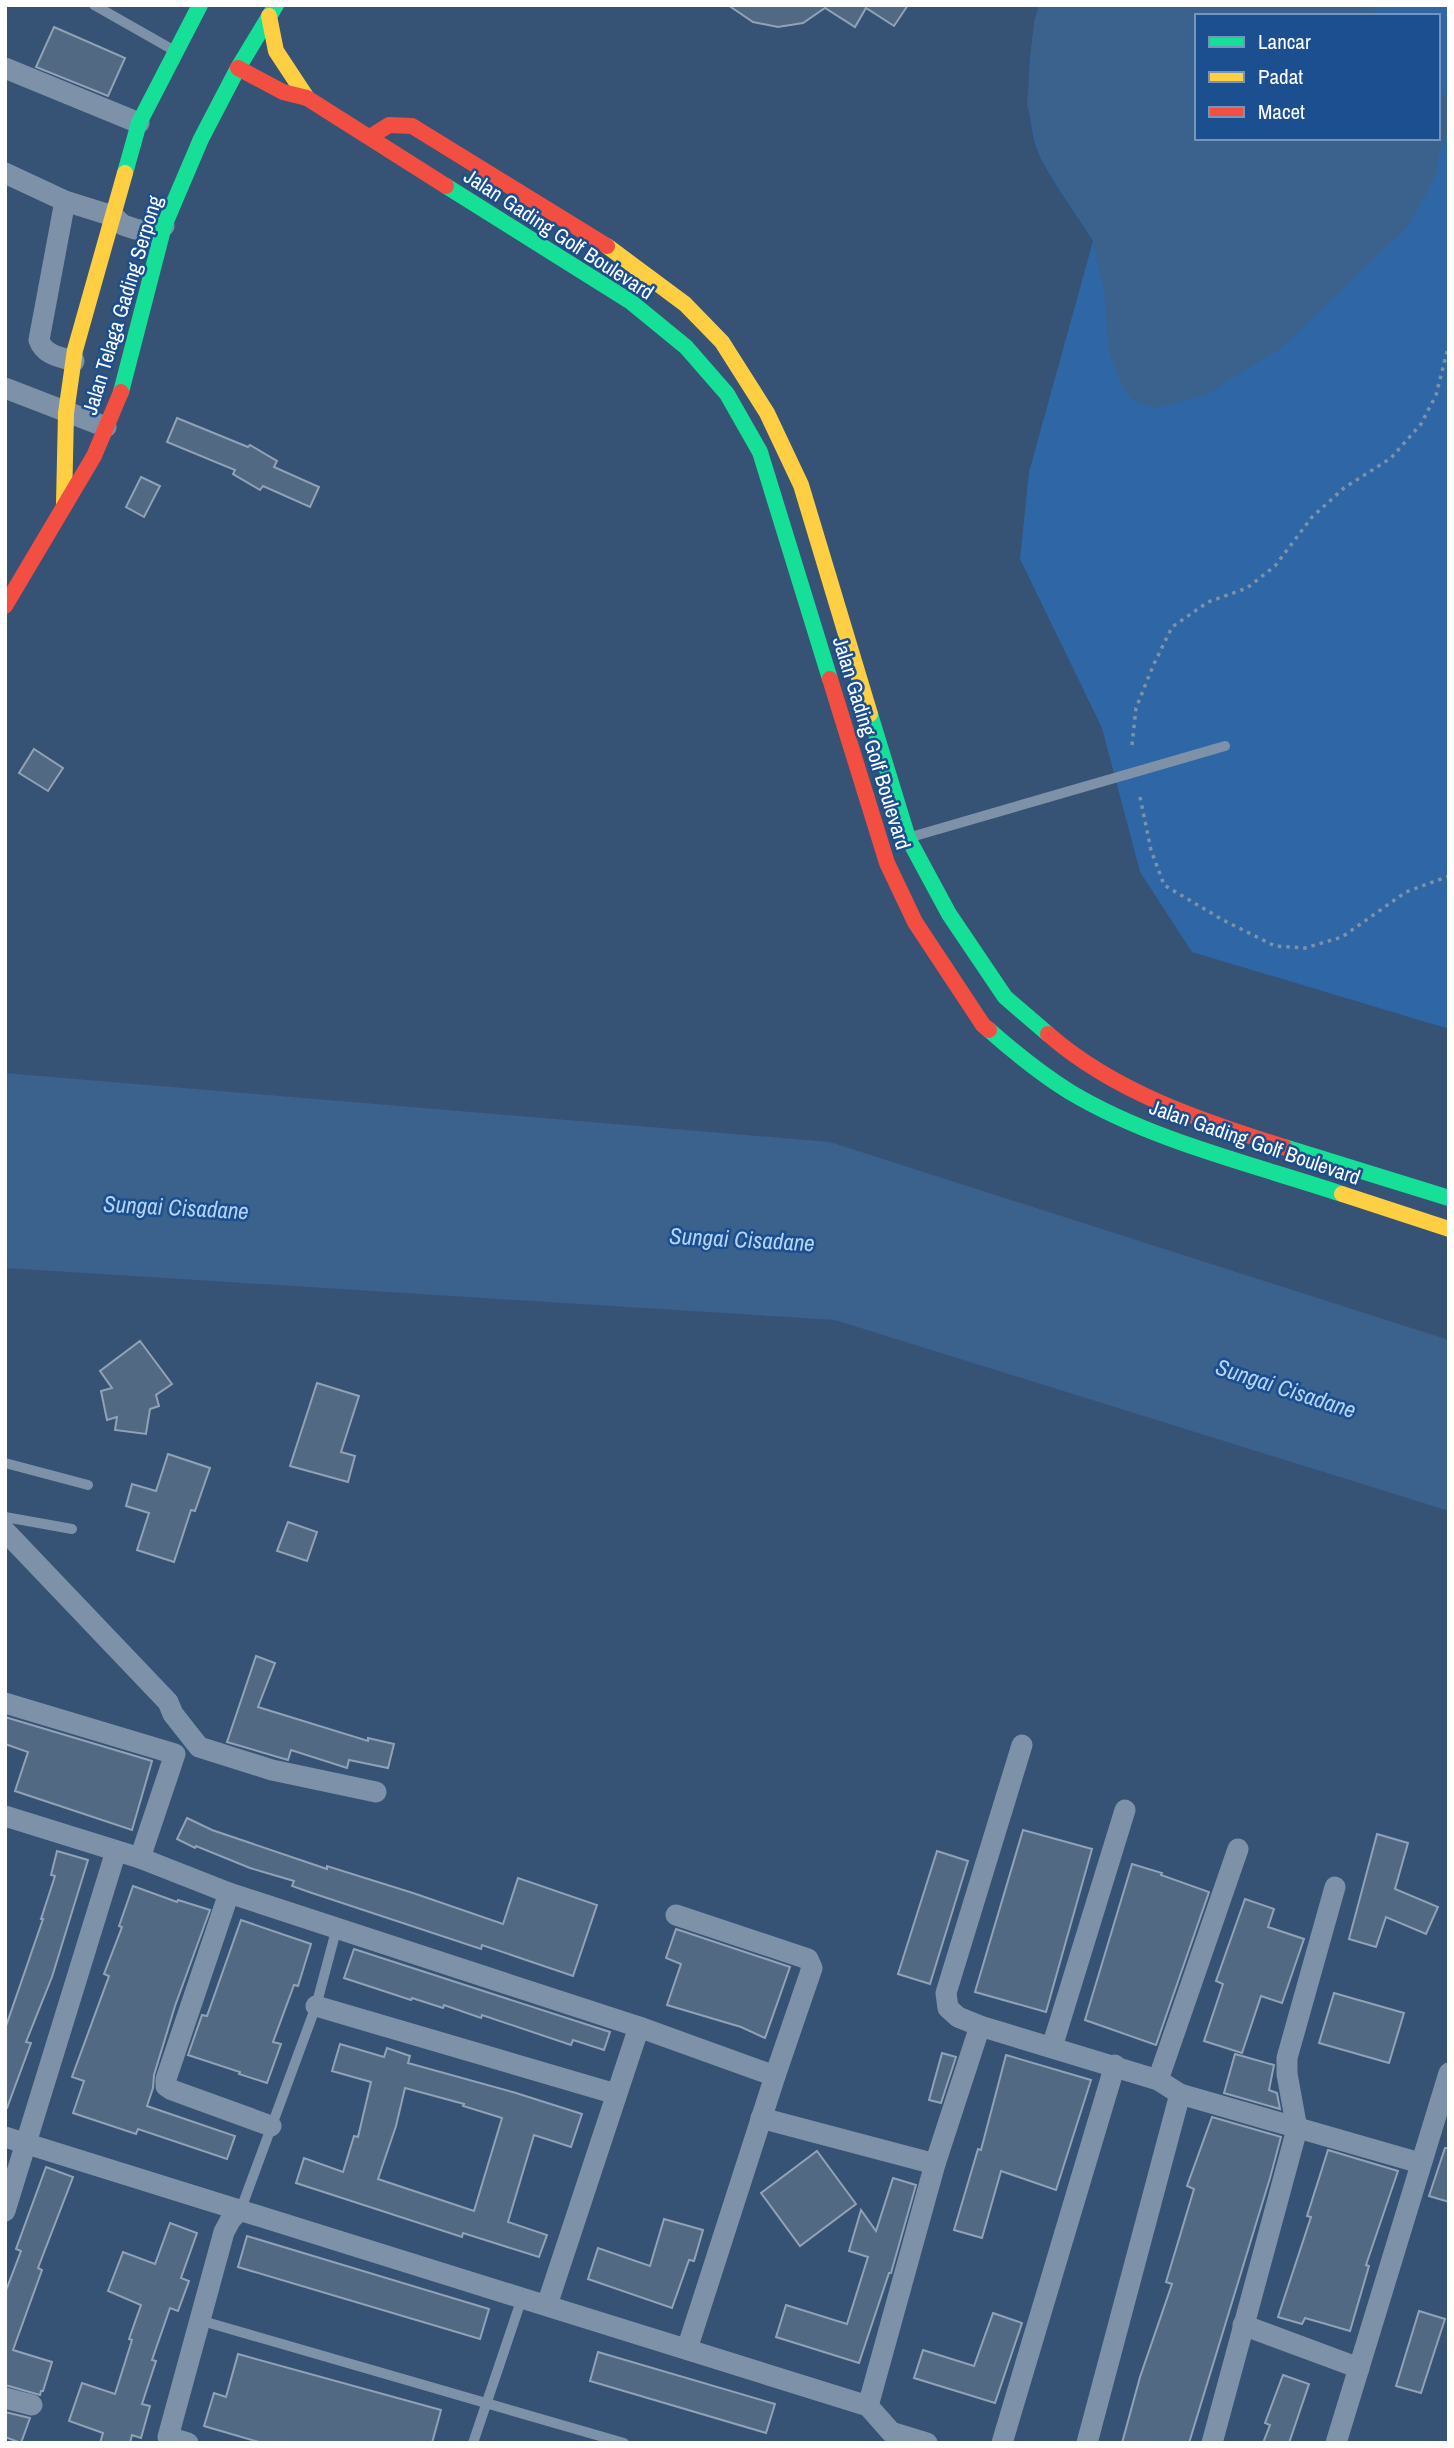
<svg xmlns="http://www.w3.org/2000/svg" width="1454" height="2448" viewBox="0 0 1454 2448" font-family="'Archivo Narrow',sans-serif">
<rect width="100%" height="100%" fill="#365274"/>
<!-- green -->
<path fill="#2f66a5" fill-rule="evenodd" d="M1039 5H1449V1029L1192 952 1140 872 1102 728 1020 559 1029 472 1093 241C1076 214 1056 187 1041 159 1022 119 1028 47 1039 5ZM1197 16H1438V138H1197Z"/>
<!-- water -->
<g fill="#3b618d">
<path d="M1039 5H1370L1379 16H1197V138H1438V87L1449 102V128L1439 152 1436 175 1409 225 1282 347 1203 396 1155 408 1134 401 1123 388 1109 352 1104 291 1093 241 1040 157 1027 104 1034 22Z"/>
<path d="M5 1073 830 1142 1449 1340V1511L835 1320 5 1268Z"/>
</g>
<!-- building -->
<g fill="#526984" stroke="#92a2b6" stroke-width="2" fill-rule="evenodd">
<path d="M728 5H908L894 26 866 8 855 27 825 8 803 23 778 27 753 22Z"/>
<path d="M54 27 125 58 108 96 36 67Z"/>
<path d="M177 418 248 447 250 445 277 461 274 467 319 487 310 507 263 486 260 490 233 474 235 470 167 442Z"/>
<path d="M141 477 160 486 144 517 126 507Z"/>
<path d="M34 749 63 768 48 791 19 773Z"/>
<path d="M140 1341 172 1384 156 1395 159 1406 150 1409 146 1434 115 1430 117 1417 107 1420 101 1391 112 1388 100 1371Z"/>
<path d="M317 1383 359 1396 341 1452 355 1456 348 1482 290 1466Z"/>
<path d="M168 1454 210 1468 195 1511 191 1510 174 1562 137 1550 149 1513 126 1506 132 1484 156 1491Z"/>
<path d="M288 1522 317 1532 307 1561 277 1551Z"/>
<path d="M256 1656 275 1663 258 1707 368 1741V1738L394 1744 388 1768 349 1760 347 1768 291 1750 288 1760 227 1742Z"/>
<path d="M5 1717 152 1761 132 1830 15 1791 28 1752 5 1744Z"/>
<path d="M187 1818 212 1830 327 1869V1866L413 1893 503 1924 518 1878 597 1905 573 1976 482 1945 481 1949 309 1892 292 1886 294 1881 250 1868 196 1846 195 1848 177 1839Z"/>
<path d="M1023 1830 1092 1849 1046 2012 975 1992Z"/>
<path d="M1377 1834 1408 1843 1395 1889 1438 1907 1426 1934 1386 1917 1376 1947 1349 1939Z"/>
<path d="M57 1851 88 1860 52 1977 26 2042 31 2043 7 2108H5V2029L43 1919H41L55 1876 51 1875Z"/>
<path d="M937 1851 968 1861 930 1984 898 1974Z"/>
<path d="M1132 1864 1162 1873 1161 1875 1209 1892 1156 2045 1085 2020Z"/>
<path d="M133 1886 177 1902 178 1900 210 1910 175 2006 154 2075 153 2088 147 2106 235 2136 227 2159 138 2129 136 2134 73 2113 84 2081 72 2077 109 1976 104 1974 122 1927 119 1926Z"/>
<path d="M1245 1899 1274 1909 1268 1927 1304 1939 1282 2003 1261 1996 1242 2053 1204 2041 1223 1984 1216 1981Z"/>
<path d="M241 1920 311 1944 298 1986 294 1985 273 2042 281 2044 267 2083 239 2074 240 2072 188 2055 202 2015 207 2016Z"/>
<path d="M676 1929 790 1967 765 2038 741 2027 667 2005 681 1964 666 1958Z"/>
<path d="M354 1949 610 2032 604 2050 573 2040 571 2045 482 2015 481 2018 444 2005 443 2008 412 1998 411 2000 344 1978Z"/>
<path d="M1334 1993 1404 2013 1389 2063 1319 2043Z"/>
<path d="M340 2044 384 2057 387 2048 410 2056 408 2063 516 2093 582 2114 571 2147 534 2135 508 2222 547 2235 539 2257 463 2233 462 2237 296 2183 304 2158 343 2172 354 2136 358 2137 371 2082 332 2071ZM405 2088 464 2104 463 2106 502 2118 474 2211 378 2179 396 2126Z"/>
<path d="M942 2053 956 2057 941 2103 929 2100Z"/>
<path d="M1235 2054 1274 2065 1269 2090 1277 2093 1280 2109 1224 2093Z"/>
<path d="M1006 2055 1091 2080 1056 2190 1001 2171 982 2238 954 2230 978 2149 981 2150Z"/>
<path d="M1212 2117 1281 2137 1270 2178 1189 2443H1122L1140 2377 1172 2284 1166 2282 1194 2189 1187 2186Z"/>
<path d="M1445 2148H1449V2202L1429 2196Z"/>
<path d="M1328 2150 1398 2171 1366 2265 1369 2266 1350 2331 1305 2318 1302 2324 1278 2317 1311 2217 1307 2216Z"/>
<path d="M817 2151 856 2204 800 2246 761 2193Z"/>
<path d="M46 2167 73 2177 38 2268 42 2270 13 2350 52 2362 43 2391H41L40 2395 5 2385V2293L21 2251 16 2249Z"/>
<path d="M893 2178 916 2185 891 2273H889L859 2363 776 2337 786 2305 847 2324 868 2257 849 2251 861 2210 876 2231Z"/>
<path d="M664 2219 703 2230 694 2261 689 2260 672 2308 588 2279 598 2248 650 2266Z"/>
<path d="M170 2223 197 2233 181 2278 189 2281 178 2311 170 2308 152 2360 156 2361 142 2404 150 2406 141 2438 132 2435 130 2443H100L103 2433 69 2421 82 2383 115 2394 132 2340 129 2339 141 2305 108 2291 123 2252 155 2264Z"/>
<path d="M247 2236 489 2309 480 2339 238 2267Z"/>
<path d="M1419 2311 1445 2319 1421 2393 1396 2386Z"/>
<path d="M993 2313 1022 2323 995 2403 914 2378 923 2350 974 2366Z"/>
<path d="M598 2352 775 2404 766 2433 590 2381Z"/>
<path d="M238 2354 441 2410 432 2443H262L204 2426 214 2393 226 2397Z"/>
<path d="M1283 2375 1309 2384 1289 2443H1263L1270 2425 1265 2423Z"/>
<path d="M5 2412 30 2418 21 2443 5 2437Z"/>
</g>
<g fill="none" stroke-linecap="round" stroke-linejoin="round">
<!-- path -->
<g stroke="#7d92a8" stroke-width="3.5" stroke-dasharray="3.5 5" stroke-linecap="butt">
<path d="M1132 745 1136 708 1153 666 1172 627 1208 602 1247 588 1275 566 1312 517 1344 488 1391 458 1421 424 1436 395 1449 344"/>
<path d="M1140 797 1151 850 1164 885 1223 920 1275 946 1305 948 1342 937 1406 892 1449 876"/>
</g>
<!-- lane -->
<g stroke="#7d92a8" stroke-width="10">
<path d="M94 5 175 51"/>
<path d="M911 837 1225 746"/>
<path d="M5 1463 88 1485"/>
<path d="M5 1517 72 1529"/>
<path d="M241 2209 316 2006 337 1927"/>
<path d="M199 2320 624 2443"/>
<path d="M473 2443 522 2298"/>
</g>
<!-- street -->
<g stroke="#7d92a8" stroke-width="21">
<path d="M5 68 139 123"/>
<path d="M5 173 65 201 113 216 123 225 135 229 146 231 164 226"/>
<path d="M65 201 39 340C44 355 60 357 74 361"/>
<path d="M5 388 106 427"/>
<path d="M5 1531 168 1702 173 1714 199 1747 272 1770 376 1792"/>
<path d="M5 1703 175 1754 140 1858"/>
<path d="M1022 1745 946 1993 948 2008 958 2017 980 2026 1158 2080 1180 2094 1420 2163"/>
<path d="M5 1816 140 1858 229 1893 639 2027 775 2076 687 2349"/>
<path d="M229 1893 166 2079V2086L172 2090 271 2126"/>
<path d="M676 1915 808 1959 812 1968 775 2076"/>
<path d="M316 2006 616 2094"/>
<path d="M1052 2047 1125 1810"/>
<path d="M1158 2080 1238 1849"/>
<path d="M761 2118 935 2164"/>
<path d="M5 2137 868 2406 891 2432 927 2443"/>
<path d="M5 2211 116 1851"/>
<path d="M547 2305 639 2027"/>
<path d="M1243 2325 1359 2368"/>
<path d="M5 2398 32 2405"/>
<path d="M868 2406 935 2164 980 2026"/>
<path d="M188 2443 168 2437 224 2232 231 2219 241 2209"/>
<path d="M1002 2443 1115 2065"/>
<path d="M1087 2443 1180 2094"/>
<path d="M1212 2443 1297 2129 1287 2074V2058L1335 1887"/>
<path d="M1336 2443 1449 2073"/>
</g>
<!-- fast -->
<g stroke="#16e098" stroke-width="16">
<path d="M125 173 139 123 200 5"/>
<path d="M446 186 631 302 686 347 727 394 760 452 830 679"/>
<path d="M121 392 164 226 201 139 238 68 276 5"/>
<path d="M870 714 908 838 949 914 1005 997 1048 1034"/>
<path d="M989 1030C1015 1053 1041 1074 1070 1092 1152 1141 1252 1164 1342 1194"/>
<path d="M1284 1147 1449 1198"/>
</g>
<!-- slow -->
<g stroke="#ffcf43" stroke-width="16">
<path d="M269 16 276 51 307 98"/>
<path d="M607 246 685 304 722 342 767 413 801 485 870 714"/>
<path d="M64 504 66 413 75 350 125 173"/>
<path d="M1342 1194 1449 1229"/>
</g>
<!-- jam -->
<g stroke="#f24e42" stroke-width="16">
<path d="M238 68 283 92 307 98 446 186"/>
<path d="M370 137 389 125 412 126 607 246"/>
<path d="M5 606 94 456 121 392"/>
<path d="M830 679 887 863 915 922 983 1025 989 1030"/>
<path d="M1048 1034C1114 1092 1202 1121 1284 1147"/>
</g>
</g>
<g text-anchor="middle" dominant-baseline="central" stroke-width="5" stroke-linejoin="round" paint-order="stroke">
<!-- street labels -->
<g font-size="21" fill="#fff" stroke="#1b4f8f">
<text transform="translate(559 234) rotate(33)">Jalan Gading Golf Boulevard</text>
<text transform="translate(122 305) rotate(-73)">Jalan Telaga Gading Serpong</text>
<text transform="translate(872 743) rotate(73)">Jalan Gading Golf Boulevard</text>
<text transform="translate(1255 1142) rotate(19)">Jalan Gading Golf Boulevard</text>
</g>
<!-- water labels -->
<g font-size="23" font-style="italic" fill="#b5d3f5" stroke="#1b4f8f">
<text transform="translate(176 1207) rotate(3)">Sungai Cisadane</text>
<text transform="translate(742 1239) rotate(3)">Sungai Cisadane</text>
<text transform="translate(1286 1388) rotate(18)">Sungai Cisadane</text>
</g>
</g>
<!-- border -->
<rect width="1454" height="2448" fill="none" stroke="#ffffff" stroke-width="14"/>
<!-- legend -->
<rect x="1195" y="14" width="245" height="126" fill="#1b4f8f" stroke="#7695bc" stroke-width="2"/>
<rect x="1209" y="37" width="35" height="10" fill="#16e098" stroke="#7695bc" stroke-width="2"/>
<text x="1258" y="49" font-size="21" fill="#ffffff">Lancar</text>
<rect x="1209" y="72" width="35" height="10" fill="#ffcf43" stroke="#7695bc" stroke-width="2"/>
<text x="1258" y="84" font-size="21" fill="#ffffff">Padat</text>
<rect x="1209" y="107" width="35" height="10" fill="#f24e42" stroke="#7695bc" stroke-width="2"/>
<text x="1258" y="119" font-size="21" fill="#ffffff">Macet</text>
</svg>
